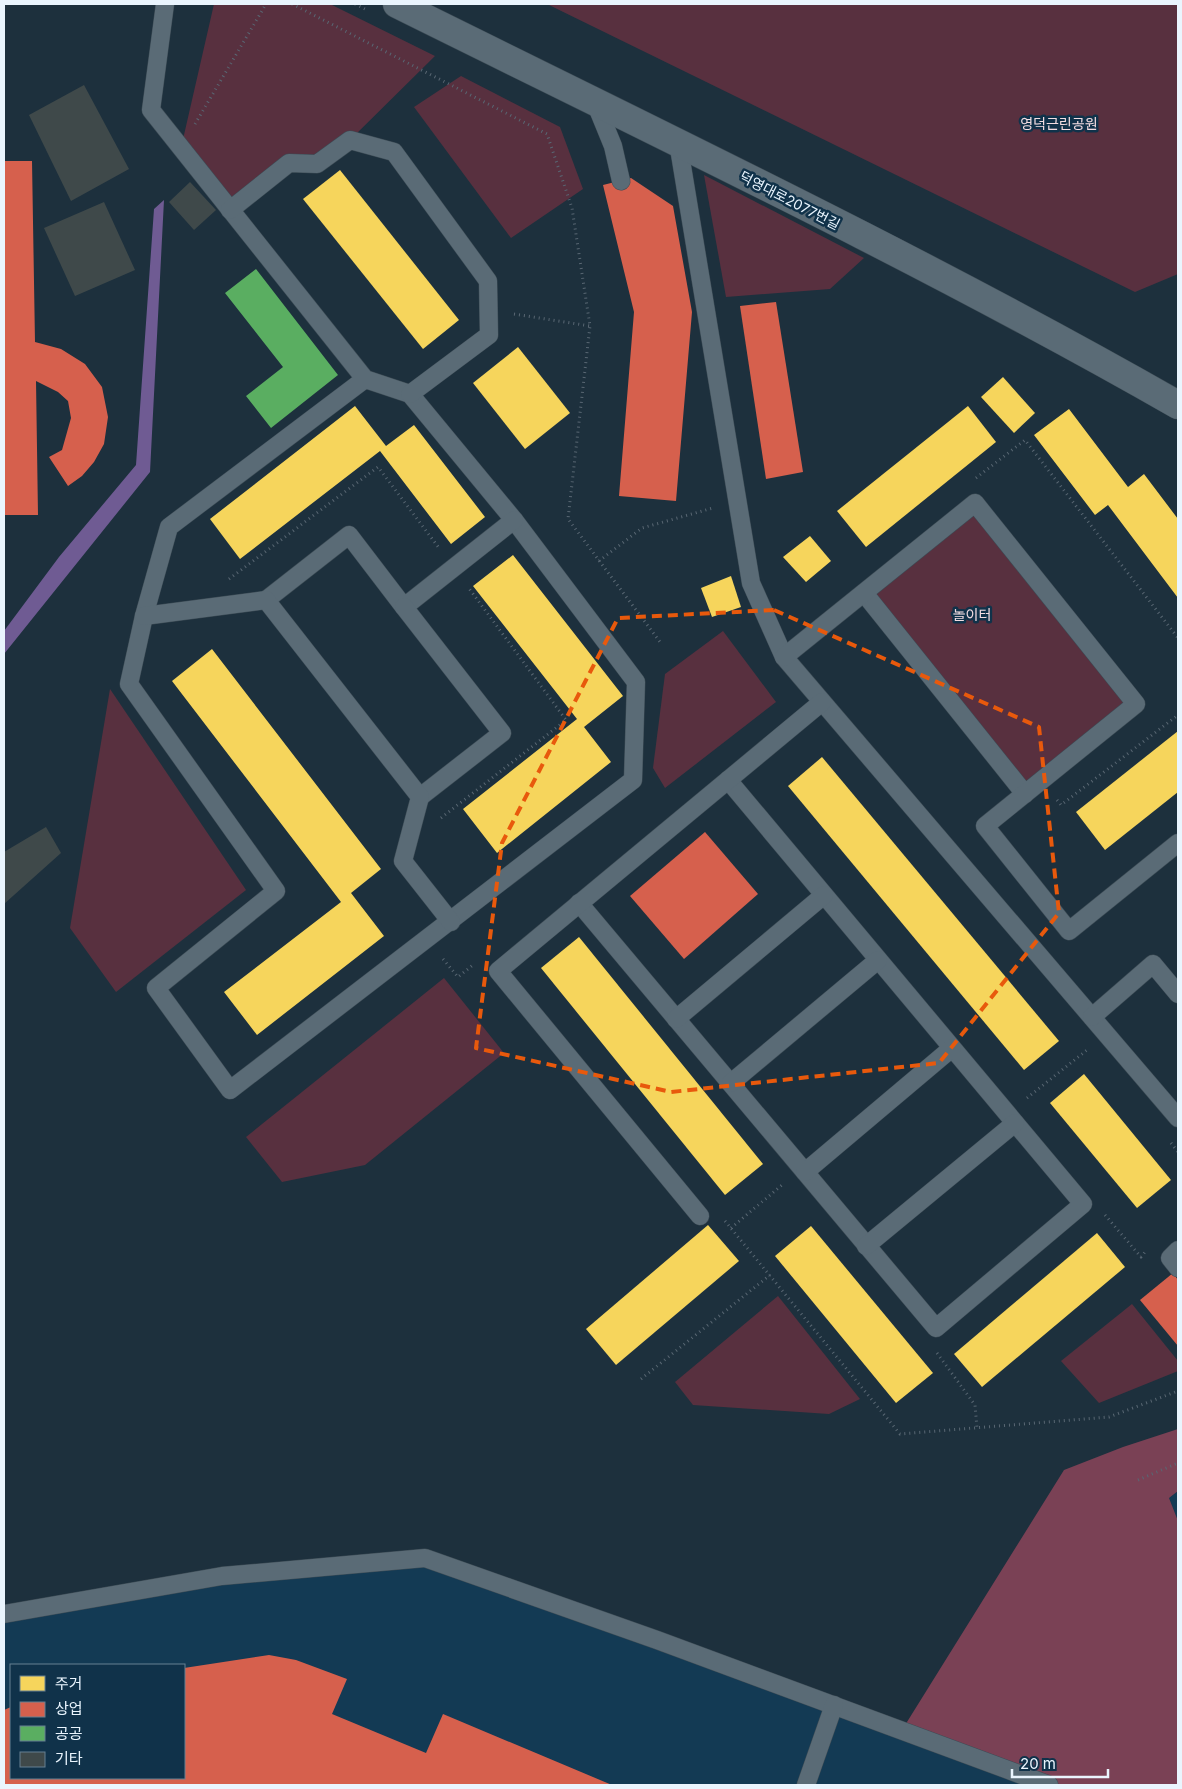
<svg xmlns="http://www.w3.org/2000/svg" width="1182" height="1789" viewBox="0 0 1182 1789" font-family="Inter,'Noto Sans KR',sans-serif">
<rect width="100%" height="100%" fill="#1d303d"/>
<!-- built -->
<g fill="#133a54" fill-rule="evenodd">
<path d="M1178 1491V1521L1169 1498Z"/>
<path d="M425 1558 1049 1785H4V1614ZM11 1665H184V1778H11Z"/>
</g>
<!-- green -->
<g fill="#58303f">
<path d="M214 4H330L435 56 350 140 317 164 289 163 230 210 181 148Z"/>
<path d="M547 4H1178V274L1135 292Z"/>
<path d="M461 76 560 127 583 189 511 238 414 107Z"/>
<path d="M704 175 864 258 830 289 726 297Z"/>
<path d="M975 503 1136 704 1025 794 864 593Z"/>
<path d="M723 631 776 702 665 788 653 768 665 674Z"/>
<path d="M110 689 246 890 116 992 70 928Z"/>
<path d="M444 978 504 1053 365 1165 282 1182 246 1137Z"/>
<path d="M778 1296 860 1399 829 1414 693 1405 675 1382Z"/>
<path d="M1132 1304 1178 1361V1371L1099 1403 1061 1361Z"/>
</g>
<!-- forest -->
<path fill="#7a4155" d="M1178 1429V1491L1169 1498 1178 1521V1785H1049L902 1730 1064 1470 1123 1447Z"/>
<!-- water -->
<path fill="#6f5b93" d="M164 200 150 472 4 654V631L59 557 136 465 154 209Z"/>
<!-- homes -->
<g fill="#f6d55c">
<path d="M340 170 459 320 423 349 303 199Z"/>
<path d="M518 347 570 413 525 449 473 383Z"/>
<path d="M1003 377 1035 413 1014 433 981 397Z"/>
<path d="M355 406 386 446 414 425 485 517 451 544 380 451 240 559 210 519Z"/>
<path d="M968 406 996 442 866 547 837 511Z"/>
<path d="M1069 409 1128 487 1144 474 1178 519V598L1108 505 1095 515 1034 435Z"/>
<path d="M810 536 831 561 806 582 783 557Z"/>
<path d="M513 555 623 696 584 727 611 762 497 853 463 809 577 719 473 586Z"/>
<path d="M731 576 741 607 712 617 701 588Z"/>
<path d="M212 649 381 869 351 893 384 936 257 1035 224 992 341 902 172 681Z"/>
<path d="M1178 731V792L1105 850 1076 812Z"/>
<path d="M822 757 1059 1041 1024 1070 788 786Z"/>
<path d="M579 937 763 1164 725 1195 541 968Z"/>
<path d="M1084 1074 1171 1180 1137 1208 1050 1103Z"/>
<path d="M708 1225 739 1261 616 1365 586 1329Z"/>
<path d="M811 1226 933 1373 896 1403 775 1256Z"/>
<path d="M1097 1233 1125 1267 982 1387 954 1354Z"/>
</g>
<!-- shops -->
<g fill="#d6604d">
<path d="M4 161H32L35 342 61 349 85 364 102 387 108 417 104 444 94 462 82 476 68 486 49 457 62 450 71 418 68 401 58 392 36 381 38 515H4Z"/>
<path d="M631 178 673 206 692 312 676 501 619 496 634 312 603 185Z"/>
<path d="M776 302 803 472 766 479 740 306Z"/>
<path d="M705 832 758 894 684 959 630 896Z"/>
<path d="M1173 1273 1178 1280V1346L1140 1300Z"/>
<path d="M269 1655 296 1660 347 1679 332 1714 426 1753 443 1714 612 1785H4V1710L11 1707V1778H184V1668Z"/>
</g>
<!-- public -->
<path fill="#5aae61" d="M256 269 338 375 271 428 246 396 283 367 225 293Z"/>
<!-- building -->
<g fill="#3f494a">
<path d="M84 85 129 169 71 201 29 115Z"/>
<path d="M190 182 216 210 194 230 169 202Z"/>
<path d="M104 202 135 270 75 296 44 228Z"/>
<path d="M46 827 61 853 4 904V852Z"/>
</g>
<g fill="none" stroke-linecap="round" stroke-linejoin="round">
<defs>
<g id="service">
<path d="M165 4 151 110 365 379 410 394 514 520 636 682 633 780 230 1090 156 988 276 891 129 684 144 616 169 527 365 379"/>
<path d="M595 102 613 146 621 181"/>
<path d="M678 142 751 583 784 657 1178 1118"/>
<path d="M230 210 289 163 317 164 350 140 394 152 488 281 489 335 410 394"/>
<path d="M864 593 1025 794"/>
<path d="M266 600 349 535 404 607 514 520"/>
<path d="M404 607 502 733 420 797"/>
<path d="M144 616 266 600 420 797 403 861 451 922"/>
<path d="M784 657 975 503 1136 704 985 826 1069 931 1178 843"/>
<path d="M579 903 936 1328 1083 1204 728 780"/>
<path d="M1092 1017 1153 964 1178 994"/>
<path d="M676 1019 824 895"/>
<path d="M731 1083 878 960"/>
<path d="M805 1172 952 1048"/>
<path d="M700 1216 498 971 822 702"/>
<path d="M866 1246 1015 1123"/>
<path d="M1178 1250 1170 1258 1178 1268"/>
<path d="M4 1614 222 1576 425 1558 657 1640 1049 1785"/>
<path d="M806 1785 834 1705"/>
</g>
<path id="tertiary" d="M397 4C659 134 924 260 1178 405"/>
</defs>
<!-- service casing -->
<use href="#service" stroke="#3c4b55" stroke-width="19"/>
<!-- tertiary casing -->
<use href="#tertiary" stroke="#3c4b55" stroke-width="29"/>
<!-- path -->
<g stroke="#596773" stroke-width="3" stroke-dasharray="1 4" stroke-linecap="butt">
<path d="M292 4 547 134 572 208 590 326 568 519 660 642"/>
<path d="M355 4 367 10"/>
<path d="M195 124 266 4"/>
<path d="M514 314 590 326"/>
<path d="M976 478 1025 440 1178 638"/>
<path d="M599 561 642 528 713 508"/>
<path d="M229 579 378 467 439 548"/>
<path d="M1057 800 1061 805 1178 715"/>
<path d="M441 818 566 720 468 587"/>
<path d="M443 959 458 977 473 965"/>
<path d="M1027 1098 1087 1050"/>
<path d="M1171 1143 1178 1152"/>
<path d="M1105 1215 1141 1257 1145 1252"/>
<path d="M725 1221 900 1434 1109 1417 1178 1391"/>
<path d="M731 1228 782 1185"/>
<path d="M937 1353 975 1405 977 1428"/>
<path d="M641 1379 770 1275"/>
<path d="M1138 1480 1178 1463"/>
</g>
<!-- service -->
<use href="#service" stroke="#5a6b76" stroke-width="18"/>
<!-- tertiary -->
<use href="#tertiary" stroke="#5a6b76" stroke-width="28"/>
</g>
<!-- marked area -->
<path fill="none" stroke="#e8590c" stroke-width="4" stroke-dasharray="10 6" stroke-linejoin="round" d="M774 610 1039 727 1059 913 939 1063 671 1092 476 1048 502 843 618 618Z"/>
<g text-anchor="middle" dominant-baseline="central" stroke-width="5" stroke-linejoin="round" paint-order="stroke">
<!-- park labels -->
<g font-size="14" fill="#f3dde2" stroke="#10324a">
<text x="1059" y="123">영덕근린공원</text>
<text x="972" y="614">놀이터</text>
</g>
<!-- street labels -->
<g font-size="14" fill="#eaf5fe" stroke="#10324a">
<text transform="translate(790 200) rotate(27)">덕영대로2077번길</text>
</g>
</g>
<!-- border -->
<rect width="1182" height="1789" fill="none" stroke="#eaf5fe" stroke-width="10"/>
<!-- legend -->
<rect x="10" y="1664" width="175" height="115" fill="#10324a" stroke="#678092"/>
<rect x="20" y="1676" width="25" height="15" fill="#f6d55c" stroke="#678092"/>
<text x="55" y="1689" font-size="15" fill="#eaf5fe">주거</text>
<rect x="20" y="1702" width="25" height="15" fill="#d6604d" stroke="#678092"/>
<text x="55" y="1714" font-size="15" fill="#eaf5fe">상업</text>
<rect x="20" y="1726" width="25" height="15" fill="#5aae61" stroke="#678092"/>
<text x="55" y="1739" font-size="15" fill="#eaf5fe">공공</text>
<rect x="20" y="1752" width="25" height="15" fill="#3f494a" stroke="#678092"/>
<text x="55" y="1764" font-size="15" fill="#eaf5fe">기타</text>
<!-- scale -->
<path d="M1012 1769v8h96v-8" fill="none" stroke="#eaf5fe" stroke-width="2.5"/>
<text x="1020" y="1769" font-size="15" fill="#eaf5fe" stroke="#10324a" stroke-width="4" paint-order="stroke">20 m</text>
</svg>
